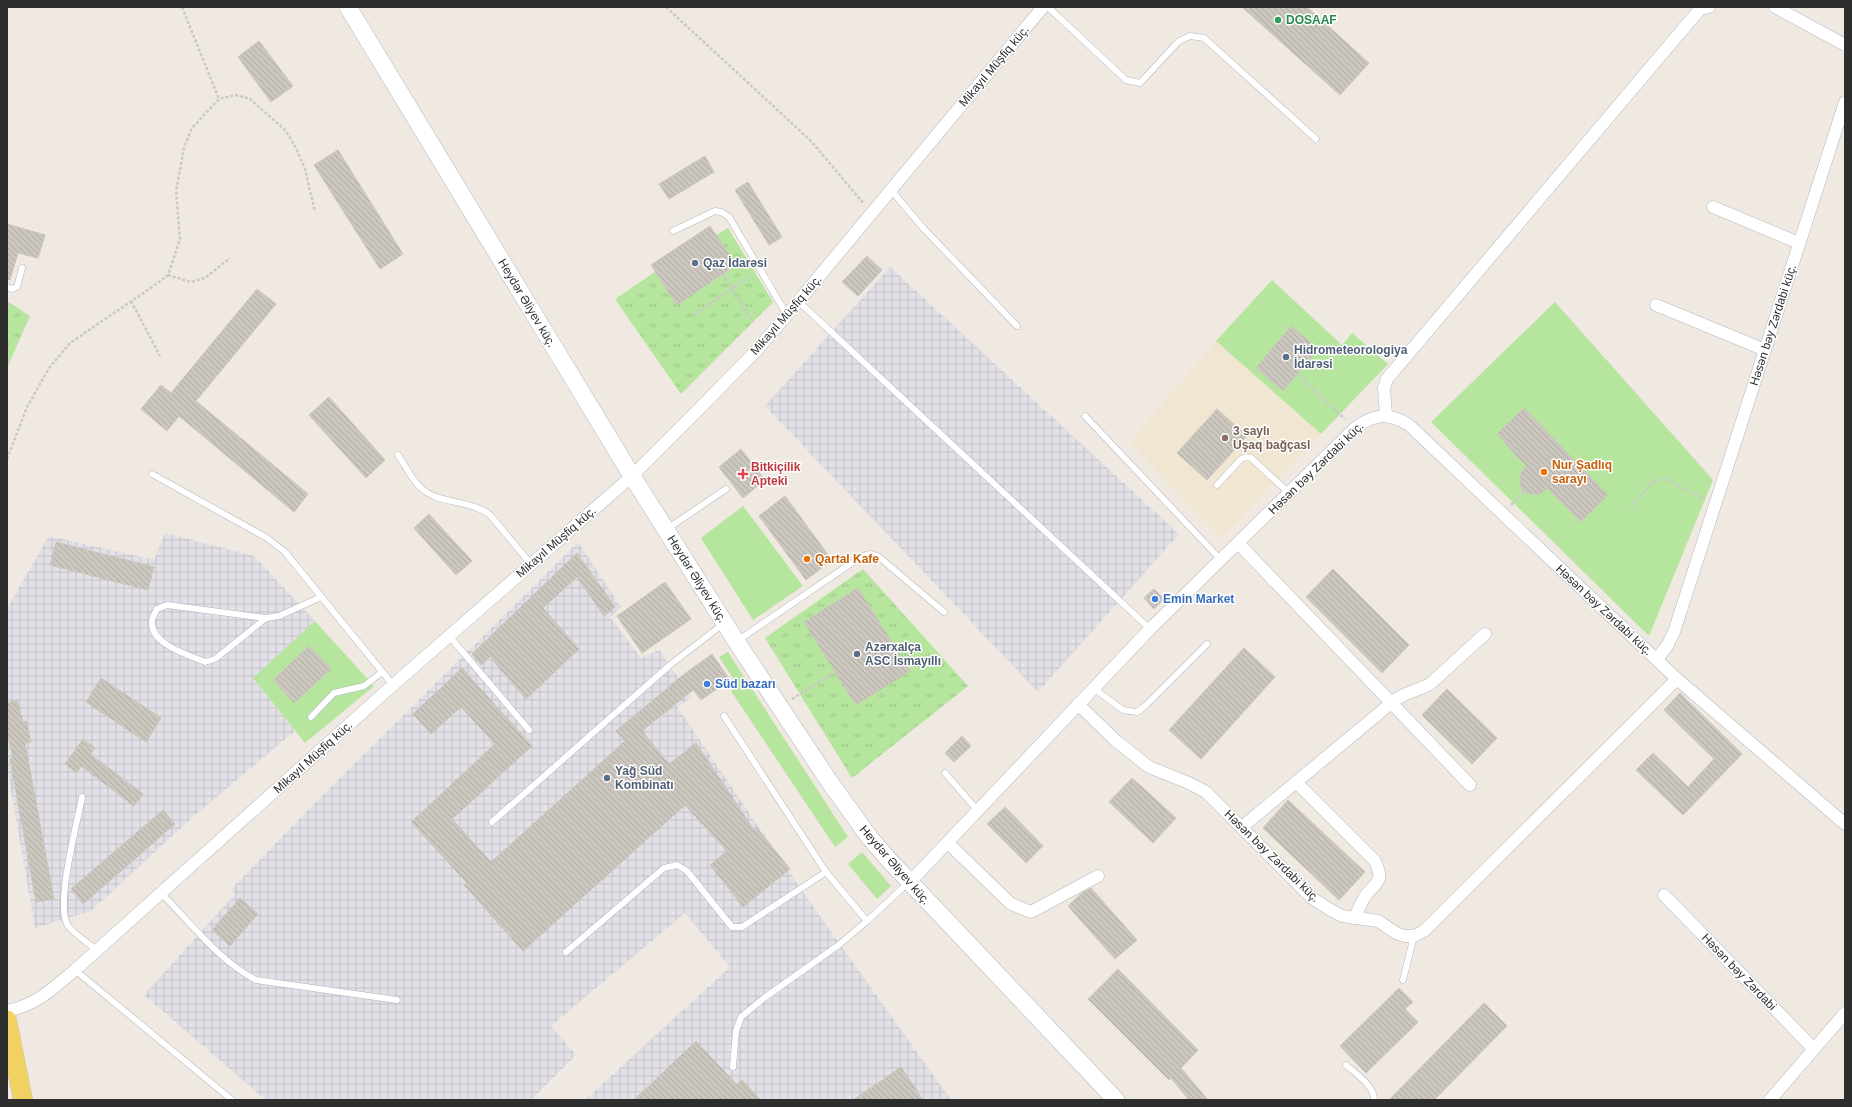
<svg xmlns="http://www.w3.org/2000/svg" width="1852" height="1107" viewBox="0 0 1852 1107" font-family="Helvetica,sans-serif">
<defs>
<pattern id="industrial-grid" width="8" height="8" patternUnits="userSpaceOnUse"><rect width="8" height="8" fill="#e3e1e8"/><path d="M0 4h8M4 0v8" fill="none" stroke="#c3c1c7"/></pattern>
<pattern id="park-tufts" width="24" height="20" patternUnits="userSpaceOnUse"><rect width="24" height="20" fill="#b6e59e"/><path d="M3 7l-1-3M5 7V3M7 7l1-3M15 17l-1-3M17 17v-4M19 17l1-3" fill="none" stroke="#9dc588"/></pattern>
<pattern id="building-back-hatch" width="6" height="6" patternUnits="userSpaceOnUse"><rect width="6" height="6" fill="#cbc7bf"/><path d="M-1 5l2 2M0 0l6 6M5-1l2 2" fill="none" stroke="#afaba4"/></pattern>
</defs>
<rect width="100%" height="100%" fill="#efe9e1"/>
<!-- industrial -->
<g fill="url(#industrial-grid)">
<path d="M890 267 1179 534 1038 692 765 406Z"/>
<path d="M165 533 254 556 315 621 253 678 295 731 194 816 91 911 35 928 7 767V609L49 536 154 560Z"/>
<path d="M578 542 621 607 610 617 641 658 659 650 670 665 691 697 678 708 807 898 951 1100H585L730 967 685 913 551 1026 576 1055 531 1100H266L144 995 235 894 231 889 323 795Z"/>
</g>
<!-- education -->
<path fill="#f0e6d1" d="M1216 341 1321 434 1221 539 1130 442Z"/>
<!-- grass -->
<g fill="#b6e59e">
<path d="M1272 280 1342 345 1352 333 1388 364 1321 434 1216 341Z"/>
<path d="M1555 302 1713 480 1649 636 1431 422Z"/>
<path d="M743 506 803 586 753 620 701 538Z"/>
<path d="M315 621 374 686 305 743 253 678Z"/>
<path d="M728 652 848 837 835 847 731 691 737 684 719 657Z"/>
<path d="M862 852 891 886 877 899 848 864Z"/>
</g>
<!-- park -->
<g fill="url(#park-tufts)">
<path d="M728 228 773 302 681 394 615 299 655 272 677 304 736 266 716 235Z"/>
<path d="M7 301 30 316 7 368Z"/>
<path d="M863 569 968 686 852 778 765 638Z"/>
</g>
<!-- building -->
<g fill="url(#building-back-hatch)" stroke="#cbc5ba">
<path d="M1242 7H1307L1369 63 1340 95Z"/>
<path d="M259 41 293 86 271 102 238 57Z"/>
<path d="M338 150 403 254 380 269 314 165Z"/>
<path d="M705 156 714 172 669 199 659 184Z"/>
<path d="M748 182 782 237 769 245 735 190Z"/>
<path d="M7 224 45 235 38 258 18 253 10 280 7 279Z"/>
<path d="M710 226 736 265 677 305 651 265Z"/>
<path d="M867 256 882 270 858 296 842 282Z"/>
<path d="M257 289 276 304 196 401 308 494 294 512 179 416 167 431 141 409 161 385 171 393Z"/>
<path d="M1291 326 1318 349 1283 391 1256 368Z"/>
<path d="M329 397 385 460 366 478 309 415Z"/>
<path d="M1524 408 1608 495 1581 522 1547 488 1540 494H1530L1524 492 1520 486V475L1526 466 1497 434Z"/>
<path d="M1217 409 1247 436 1207 480 1177 453Z"/>
<path d="M741 449 765 480 743 498 719 467Z"/>
<path d="M785 496 832 560 806 580 759 516Z"/>
<path d="M429 514 472 561 456 575 414 528Z"/>
<path d="M56 542 154 567 148 590 50 565Z"/>
<path d="M577 553 615 607 604 616 577 577 543 608 579 649 526 699 490 657 481 665 472 654Z"/>
<path d="M1333 569 1409 645 1382 673 1306 597Z"/>
<path d="M665 582 691 619 642 653 617 616Z"/>
<path d="M858 588 910 671 856 705 804 622Z"/>
<path d="M1154 589 1164 599 1154 609 1144 598Z"/>
<path d="M309 646 331 669 294 703 273 680Z"/>
<path d="M1244 648 1275 677 1201 759 1169 730Z"/>
<path d="M712 654 730 680 701 700 693 690 642 731 669 764 696 743 754 830 757 828 790 869 743 907 710 865 727 851 685 805 523 951 464 885 467 883 411 822 495 744 461 707 431 734 413 714 462 668 532 746 452 819 491 862 625 741 616 731 683 675Z"/>
<path d="M101 678 161 718 146 742 86 702Z"/>
<path d="M1447 689 1497 738 1472 764 1422 715Z"/>
<path d="M1680 693 1742 754 1683 815 1636 770 1653 753 1688 787 1714 759 1664 710Z"/>
<path d="M17 700 23 722 26 721 31 742 25 743 54 899 36 902 10 759 13 758 7 732V703Z"/>
<path d="M962 736 971 746 954 762 945 753Z"/>
<path d="M83 739 95 748 90 754 143 794 134 806 81 766 77 773 65 764Z"/>
<path d="M1132 778 1176 818 1153 843 1109 802Z"/>
<path d="M1288 800 1365 872 1339 900 1263 828Z"/>
<path d="M1005 807 1043 846 1026 863 987 824Z"/>
<path d="M163 810 175 824 83 904 71 889Z"/>
<path d="M1091 888 1137 940 1115 959 1068 906 1082 893Z"/>
<path d="M240 898 258 914 230 946 212 930Z"/>
<path d="M1118 969 1198 1050 1181 1068 1208 1100H1189L1171 1078 1169 1080 1088 999Z"/>
<path d="M1399 988 1413 1002 1405 1009 1418 1022 1366 1073 1340 1046Z"/>
<path d="M1484 1003 1507 1026 1434 1100H1389Z"/>
<path d="M696 1041 737 1085 742 1080 761 1100H634Z"/>
<path d="M901 1067 923 1100H853Z"/>
</g>
<g fill="none" stroke-linecap="round" stroke-linejoin="round">
<defs>
<g id="service">
<path d="M1048 7 1126 80 1140 83 1179 41 1190 36 1204 38 1316 139"/>
<path d="M891 190 924 229 1017 326"/>
<path d="M673 231 715 211 721 212 729 217 787 315"/>
<path d="M7 287 12 289 17 287 22 268"/>
<path d="M798 301 1150 629"/>
<path d="M1085 416 1221 560"/>
<path d="M398 455C405 465 412 480 421 488 437 504 472 500 490 515L531 564"/>
<path d="M152 474 267 538 285 552 393 685"/>
<path d="M1217 485 1241 459 1246 457 1251 458 1289 493"/>
<path d="M667 529 726 489"/>
<path d="M266 618 215 659 205 662C189 655 153 645 152 624 151 619 155 613 157 609L167 605 266 618 279 616 321 597"/>
<path d="M450 637 529 730"/>
<path d="M737 641 862 556 871 554 879 557 944 612"/>
<path d="M1093 688 1123 710 1137 712 1145 706 1207 644"/>
<path d="M724 716 826 872 867 921 908 883"/>
<path d="M311 717 334 693 364 686 382 672"/>
<path d="M945 773 978 811"/>
<path d="M82 797C77 825 56 901 67 924 71 932 89 944 97 950"/>
<path d="M492 822 670 665 723 624"/>
<path d="M161 893C191 923 218 960 256 980L397 1000"/>
<path d="M566 952 664 868 677 865 687 871 732 927H742L826 872"/>
<path d="M75 970 232 1100"/>
<path d="M1403 980 1414 936"/>
<path d="M1346 1065C1356 1074 1375 1086 1374 1100"/>
<path d="M733 1067 736 1031 741 1017 764 998 840 944 867 921"/>
</g>
<g id="minor">
<path d="M1775 7 1845 45"/>
<path d="M1713 207 1799 243"/>
<path d="M1656 305 1765 350"/>
<path d="M1386 416 1384 388 1387 379 1700 9 1709 7"/>
<path d="M1238 543 1470 785"/>
<path d="M1657 659 1667 646 1674 632 1845 102"/>
<path d="M1078 704 1115 740 1149 767 1189 783 1206 792 1312 898 1329 909 1342 916 1378 921 1396 933 1404 936H1414L1424 931 1677 679"/>
<path d="M1296 782 1375 861C1384 881 1378 881 1366 895 1361 902 1358 910 1355 918"/>
<path d="M1242 827 1395 700C1406 692 1419 690 1430 684L1485 634"/>
<path d="M948 843 1011 904 1031 912 1098 876"/>
<path d="M909 883 1150 629 1355 428C1374 414 1388 412 1409 425L1677 679 1845 824"/>
<path d="M1664 895 1814 1049"/>
<path d="M7 1011C38 1004 51 990 75 970L393 685 632 476 690 418 757 350 787 315 1043 7"/>
<path d="M1770 1100 1845 1013"/>
</g>
<path id="secondary" d="M348 7 632 476 736 641 831 784 870 838 889 860 1116 1100"/>
<path id="primary" d="M7 1020 23 1100"/>
</defs>
<!-- service casing -->
<use href="#service" stroke="#b4b7c1" stroke-width="7"/>
<!-- minor casing -->
<use href="#minor" stroke="#b4b7c1" stroke-width="13"/>
<!-- secondary casing -->
<use href="#secondary" stroke="#b4b7c1" stroke-width="18"/>
<!-- primary casing -->
<use href="#primary" stroke="#c9c9c9" stroke-width="20"/>
<!-- path -->
<g stroke="#c9c9c9" stroke-width="2.5" stroke-dasharray="3 2" stroke-linecap="butt">
<path d="M182 7 219 99"/>
<path d="M666 7 811 141 864 204"/>
<path d="M723 274 753 322"/>
<path d="M168 275 191 282 205 278 230 258"/>
<path d="M131 301 160 356"/>
<path d="M693 316 751 275"/>
<path d="M1297 374 1345 419"/>
<path d="M7 459 27 407 49 368 70 343 155 285 168 275 180 239 176 191 184 148 192 128 219 99 236 95 250 99 286 131 296 148 305 169 315 212"/>
<path d="M1511 505 1524 492"/>
<path d="M1631 508 1652 482 1665 479 1704 499"/>
<path d="M792 699 835 672"/>
</g>
<!-- service -->
<use href="#service" stroke="#fff" stroke-width="6"/>
<!-- minor -->
<use href="#minor" stroke="#fff" stroke-width="12"/>
<!-- secondary -->
<use href="#secondary" stroke="#fff" stroke-width="17"/>
<!-- primary -->
<use href="#primary" stroke="#f2d163" stroke-width="19"/>
</g>
<!-- markers -->
<circle fill="#2e9e5b" stroke="#fff" stroke-width="1.5" cx="1278" cy="20" r="4"/>
<g fill="#5c6f8a" stroke="#fff" stroke-width="1.5">
<circle cx="695" cy="263" r="4"/>
<circle cx="1286" cy="357" r="4"/>
<circle cx="857" cy="654" r="4"/>
<circle cx="607" cy="778" r="4"/>
</g>
<circle fill="#8d6e63" stroke="#fff" stroke-width="1.5" cx="1225" cy="438" r="4"/>
<g fill="#e8710a" stroke="#fff" stroke-width="1.5">
<circle cx="1544" cy="472" r="4"/>
<circle cx="807" cy="559" r="4"/>
</g>
<path fill="#e0444e" stroke="#fff" stroke-width="1.5" d="M741 468h4v4h4v4h-4v4h-4v-4h-4v-4h4z"/>
<g fill="#3f7fe0" stroke="#fff" stroke-width="1.5">
<circle cx="1155" cy="599" r="4"/>
<circle cx="707" cy="684" r="4"/>
</g>
<g text-anchor="middle" dominant-baseline="central" stroke-width="3" stroke-linejoin="round" paint-order="stroke">
<!-- leisure labels -->
<g font-size="12" font-weight="bold" fill="#27864d" stroke="#fff" text-anchor="start">
<text x="1286" y="20">DOSAAF</text>
</g>
<!-- street labels -->
<g font-size="12" fill="#2e2e2e" stroke="#fff">
<text transform="translate(994 66) rotate(-50)">Mikayıl Müşfiq küç.</text>
<text transform="translate(527 303) rotate(59)">Heydər Əliyev küç.</text>
<text transform="translate(786 315) rotate(-49)">Mikayıl Müşfiq küç.</text>
<text transform="translate(1773 325) rotate(-72)">Həsən bəy Zərdabi küç.</text>
<text transform="translate(1316 468) rotate(-44)">Həsən bəy Zərdabi küç.</text>
<text transform="translate(556 542) rotate(-41)">Mikayıl Müşfiq küç.</text>
<text transform="translate(697 579) rotate(58)">Heydər Əliyev küç.</text>
<text transform="translate(1604 610) rotate(43)">Həsən bəy Zərdabi küç.</text>
<text transform="translate(313 757) rotate(-42)">Mikayıl Müşfiq küç.</text>
<text transform="translate(1272 856) rotate(44)">Həsən bəy Zərdabi küç.</text>
<text transform="translate(895 865) rotate(49)">Heydər Əliyev küç.</text>
<text transform="translate(1739 972) rotate(46)">Həsən bəy Zərdabi</text>
</g>
<!-- service labels -->
<g font-size="12" font-weight="bold" fill="#4e5e75" stroke="#fff" text-anchor="start">
<text x="703" y="263">Qaz İdarəsi</text>
<text x="1294" y="350">Hidrometeorologiya<tspan x="1294" dy="14">İdarəsi</tspan></text>
<text x="865" y="647">Azərxalça<tspan x="865" dy="14">ASC İsmayıllı</tspan></text>
<text x="615" y="771">Yağ Süd<tspan x="615" dy="14">Kombinatı</tspan></text>
</g>
<!-- education labels -->
<g font-size="12" font-weight="bold" fill="#785e54" stroke="#fff" text-anchor="start">
<text x="1233" y="431">3 saylı<tspan x="1233" dy="14">Uşaq bağçasl</tspan></text>
</g>
<!-- food labels -->
<g font-size="12" font-weight="bold" fill="#c56008" stroke="#fff" text-anchor="start">
<text x="1552" y="465">Nur Şadlıq<tspan x="1552" dy="14">sarayı</tspan></text>
<text x="815" y="559">Qartal Kafe</text>
</g>
<!-- health labels -->
<g font-size="12" font-weight="bold" fill="#be3a42" stroke="#fff" text-anchor="start">
<text x="751" y="467">Bitkiçilik<tspan x="751" dy="14">Apteki</tspan></text>
</g>
<!-- shop labels -->
<g font-size="12" font-weight="bold" fill="#366cbe" stroke="#fff" text-anchor="start">
<text x="1163" y="599">Emin Market</text>
<text x="715" y="684">Süd bazarı</text>
</g>
</g>
<!-- border -->
<rect width="1852" height="1107" fill="none" stroke="#2e2e2e" stroke-width="16"/>
</svg>
